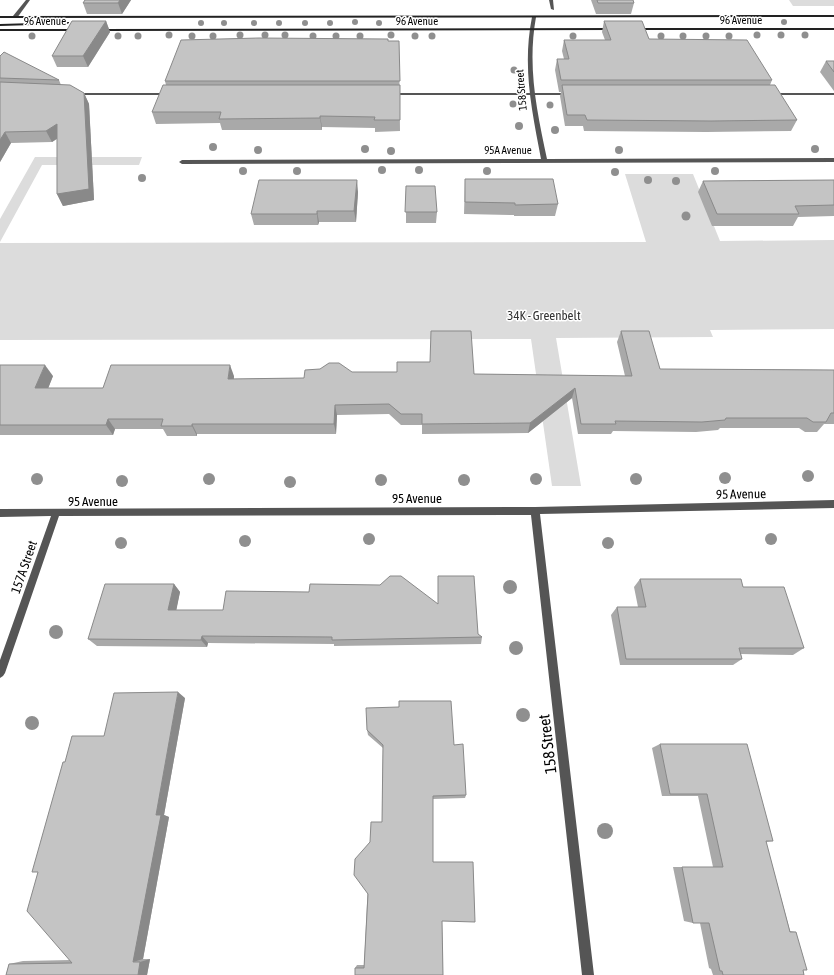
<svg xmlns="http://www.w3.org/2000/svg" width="834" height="975" viewBox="0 0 834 975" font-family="'Asap Condensed',sans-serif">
<rect width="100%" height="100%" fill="#fff"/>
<!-- green -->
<g fill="#dcdcdc">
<path d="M789 0H834V6H793Z"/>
<path d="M35 157H142L139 165H42L0 242V219Z"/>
<path d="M625 174H693L720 241 834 240V329L710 330 713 337 556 338 581 486H552L531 339 0 340V243L646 242Z"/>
</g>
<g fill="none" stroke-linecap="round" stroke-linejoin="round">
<!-- lane -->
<g fill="#555" fill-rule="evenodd">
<path d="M549 0H553L554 10 551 9Z"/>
<path d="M73 93H169L171 94 169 95H75L73 94Z"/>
<path d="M387 93H571L573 94 571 95H387Z"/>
<path d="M769 93H834V95H771L769 94Z"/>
</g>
<!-- street -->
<g fill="#555" fill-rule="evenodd">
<path d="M26 0H30L17 18H13V16Z"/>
<path d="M534 16 536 17C527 67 537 111 547 159L834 158V162L182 164 179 162 182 160 541 159C532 111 522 67 532 17Z"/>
<path d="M834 500V508L540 514 594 975H582L531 515 59 516 5 673 3 676 0 678V660L51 516 0 517V509L535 507Z"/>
</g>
<!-- secondary -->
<g fill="#222" fill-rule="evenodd">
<path d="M834 15V17L0 18V16Z"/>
<path d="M69 22V23L67 24 0 26V24Z"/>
<path d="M613 28 615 29V30L99 31 97 30 99 29Z"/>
<path d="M633 28H834V30H635L633 29Z"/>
<path d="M0 29H77L79 30 77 31H0Z"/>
</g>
</g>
<!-- trees -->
<g fill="#8f8f8f">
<circle cx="355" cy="22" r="3"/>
<circle cx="733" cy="22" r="3"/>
<circle cx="784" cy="22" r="3"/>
<circle cx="201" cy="23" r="3"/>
<circle cx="224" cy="23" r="3"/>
<circle cx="254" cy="23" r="3"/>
<circle cx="279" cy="23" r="3"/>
<circle cx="305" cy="23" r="3"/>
<circle cx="330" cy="23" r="3"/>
<circle cx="379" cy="23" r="3"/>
<circle cx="169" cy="35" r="3.5"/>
<circle cx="240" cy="35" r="3.5"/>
<circle cx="265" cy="35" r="3.5"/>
<circle cx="285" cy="35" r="3.5"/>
<circle cx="391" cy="35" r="3.5"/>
<circle cx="757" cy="35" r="3.5"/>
<circle cx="781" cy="35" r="3.5"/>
<circle cx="805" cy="35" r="3.5"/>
<circle cx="32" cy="36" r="3.5"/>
<circle cx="118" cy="36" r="3.5"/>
<circle cx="138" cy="36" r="3.5"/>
<circle cx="192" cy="36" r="3.5"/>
<circle cx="213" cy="36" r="3.5"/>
<circle cx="313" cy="36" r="3.5"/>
<circle cx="336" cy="36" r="3.5"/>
<circle cx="360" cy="36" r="3.5"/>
<circle cx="415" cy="36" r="3.5"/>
<circle cx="432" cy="36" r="3.5"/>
<circle cx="573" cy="36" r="3.5"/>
<circle cx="661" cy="36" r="3.5"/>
<circle cx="683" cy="36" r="3.5"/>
<circle cx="706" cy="36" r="3.5"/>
<circle cx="729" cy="36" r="3.5"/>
<circle cx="514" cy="70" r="3.5"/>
<circle cx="513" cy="104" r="3.5"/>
<circle cx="550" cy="105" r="3.5"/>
<circle cx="519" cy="126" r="4"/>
<circle cx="555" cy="130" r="4"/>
<circle cx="213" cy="147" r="4"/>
<circle cx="365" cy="149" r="4"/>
<circle cx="815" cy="149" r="4"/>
<circle cx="258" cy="150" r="4"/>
<circle cx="492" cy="150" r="4"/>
<circle cx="619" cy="150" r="4"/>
<circle cx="391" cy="151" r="4"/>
<circle cx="382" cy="170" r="4"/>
<circle cx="419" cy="170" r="4"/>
<circle cx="243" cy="171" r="4"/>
<circle cx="297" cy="171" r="4"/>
<circle cx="487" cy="171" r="4"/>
<circle cx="715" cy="171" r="4"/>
<circle cx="615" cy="172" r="4"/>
<circle cx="142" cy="178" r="4"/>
<circle cx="648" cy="180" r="4"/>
<circle cx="676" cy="181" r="4"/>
<circle cx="686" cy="216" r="4.5"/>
<circle cx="808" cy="476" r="6"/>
<circle cx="725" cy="478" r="6"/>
<circle cx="37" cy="479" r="6"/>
<circle cx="209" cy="479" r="6"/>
<circle cx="536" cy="479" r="6"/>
<circle cx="636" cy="479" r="6"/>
<circle cx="381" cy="480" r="6"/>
<circle cx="464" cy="480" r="6"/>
<circle cx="122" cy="481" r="6"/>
<circle cx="290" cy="482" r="6"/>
<circle cx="369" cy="539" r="6"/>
<circle cx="771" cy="539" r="6"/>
<circle cx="245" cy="541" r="6"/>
<circle cx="121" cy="543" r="6"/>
<circle cx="608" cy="543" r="6"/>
<circle cx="510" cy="587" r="7"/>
<circle cx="56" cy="632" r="7"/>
<circle cx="516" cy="648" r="7"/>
<circle cx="523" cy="715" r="7"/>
<circle cx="32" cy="723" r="7"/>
<circle cx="605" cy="831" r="8"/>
</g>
<!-- wall -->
<g fill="#a9a9a9">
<path d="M85 0H131L122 14H87L83 3Z"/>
<path d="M591 0H633L634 3 631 14H596Z"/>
<path d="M106 21 110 32 88 67H57L52 56Z"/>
<path d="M604 21 649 39 772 80 770 85 797 120 791 131 706 132 584 131 583 126H565L560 96 561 92H559L555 70 557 59H564L562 51 564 40H605L602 32Z"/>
<path d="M388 41H399L400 131 375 132V128L322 127V130H222L220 123 156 124 152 112 166 85 165 81Z"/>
<path d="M0 56 59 80 61 85 84 93 89 104 94 200 63 206 57 194V139L52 142 11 143 0 162Z"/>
<path d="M826 61H834V91L820 72Z"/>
<path d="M465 179 558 204 555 216H514V215L464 214Z"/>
<path d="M834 180V216L798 217 793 226H712L698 192 703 181Z"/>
<path d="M406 186 437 212 436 223H406Z"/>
<path d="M358 192 356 222H319L318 225H254L251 214Z"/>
<path d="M621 331 660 369 834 370V424H824L817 432H805L799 428H720L718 430 696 432 613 431 611 434H578L572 398 528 433 422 434V425H401L389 414 337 415 336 434H197V436H167L163 429H115L113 435H0V365L53 376 48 388H103L234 376V379L304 378 352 372 474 374 625 376 617 342Z"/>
<path d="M438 576 478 634 482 637 481 644 334 646V644L208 643 207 647 97 646 88 639 174 584 180 592 176 610H223L438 604Z"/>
<path d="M640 579 743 587 804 648 793 655 741 654 742 659 733 665H620L611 615 617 607H638L634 587Z"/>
<path d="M185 698 164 815 169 817 143 959H150L147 975H6L9 964 23 961 70 960 38 872 65 762 104 736Z"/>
<path d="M367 730 454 745 466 795 465 798 433 799V862L442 921 443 975 355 968 357 965H364L370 842 382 822 383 748 368 735Z"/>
<path d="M660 744 773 841 766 842 790 931 796 932 804 975H713L711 969 709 968 700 923H693L684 921 673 867H713L698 796H662L652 748Z"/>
</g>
<!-- shaded-wall -->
<g fill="#898989">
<path d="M120 0H131L122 14 118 3Z"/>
<path d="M106 21 110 32 88 67 83 56Z"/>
<path d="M84 93 89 104 94 200 63 206 57 194Z"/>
<path d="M320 116 322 127V130L320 118Z"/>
<path d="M57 124 62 135 52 142 46 131Z"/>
<path d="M5 132 11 143 0 162V140Z"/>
<path d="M357 180 358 192 356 222 354 211Z"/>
<path d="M317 211 319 222 318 225 317 214Z"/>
<path d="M45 365 53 376 44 399 35 388Z"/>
<path d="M230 365 234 376 232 389 228 379Z"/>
<path d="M575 388 572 398 528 433 530 423Z"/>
<path d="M335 405 337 415 336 434 334 424Z"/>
<path d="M108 419 115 429 113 435 106 425Z"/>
<path d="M192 424 197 434V436L192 426Z"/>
<path d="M174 584 180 592 175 617 168 610Z"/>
<path d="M202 636 208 643 207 647 201 640Z"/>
<path d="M178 692 185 698 164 815 169 817 143 959 133 962 156 815Z"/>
<path d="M150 959 147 975H138L140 962Z"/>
</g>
<!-- building -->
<g fill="#c4c4c4" stroke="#898989">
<path d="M85 0H120L118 3H83Z"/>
<path d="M597 0H633L634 3H598Z"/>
<path d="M72 21H106L83 56H52Z"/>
<path d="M604 21H642L649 39 747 40 772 80H561L557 59H569L564 40H611Z"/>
<path d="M259 38 388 39V41H399L400 81H165L181 40Z"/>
<path d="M4 52 59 80 0 78V56Z"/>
<path d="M826 61H834V72Z"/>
<path d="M0 82 70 85 84 93 89 189 57 194V124L46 131 5 132 0 140Z"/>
<path d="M163 85H400V120H374L375 117 320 116V118L219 119 221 112H152Z"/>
<path d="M562 85H775L797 120 711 121 587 120 585 115H567Z"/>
<path d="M465 179H553L558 204 515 205V203L465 202Z"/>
<path d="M259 180H357L354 211H317V214H251Z"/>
<path d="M834 180V205L795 206 799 214H717L703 181Z"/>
<path d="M406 186H435L437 212H405Z"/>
<path d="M431 331H471L474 374 632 376 621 331H649L660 369 834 370V413H831L826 422H813L807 418H726L725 420 702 422 615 421 616 424H581L575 388 530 423 422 424V414H401L389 404 335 405 334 424H192V426H161L163 419H108L106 425H0V365H45L35 388H103L111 365H230L228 379 304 378 305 370 320 369 329 363H339L352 372H397V362H430Z"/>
<path d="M390 576H401L438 604V576H474L478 634 482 637 332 640V637L202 636 201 640 88 639 105 584H174L168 610H223L226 591 309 592 310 584 380 585Z"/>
<path d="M640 579H741L743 587H784L804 648H739L742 659H626L617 607H646Z"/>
<path d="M178 692 156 815H161L133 962H140L138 975H6L9 964 72 963 27 911 38 872H32L63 762H65L72 736H104L114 693Z"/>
<path d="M399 701H451L454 745 463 744 466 795 433 796V862H473L475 922 442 921 443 975H355V968H364L368 894 354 875 355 859 370 842 371 822H382L383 745 367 730 366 708 399 707Z"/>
<path d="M660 744H747L773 841H766L790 932H796L807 970H803L804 975H723L722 971H720L709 923H693L682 867H723L707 794H670Z"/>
</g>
<g text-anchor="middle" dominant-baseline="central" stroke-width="3" stroke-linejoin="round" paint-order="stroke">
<!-- far-street labels -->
<g font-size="11" fill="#000" stroke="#fff">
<text x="741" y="20">96 Avenue</text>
<text x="45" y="21">96 Avenue</text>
<text x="417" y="21">96 Avenue</text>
<text transform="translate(521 90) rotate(-95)">158 Street</text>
<text x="508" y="150">95A Avenue</text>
</g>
<!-- park labels -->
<g font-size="13" fill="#333" stroke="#fff">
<text x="544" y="315">34K - Greenbelt</text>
</g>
<!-- street labels -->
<g font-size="13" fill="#000" stroke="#fff">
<text transform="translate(741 494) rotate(-1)">95 Avenue</text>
<text x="417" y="498">95 Avenue</text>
<text x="93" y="501">95 Avenue</text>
<text transform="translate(24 567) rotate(-71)">157A Street</text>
</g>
<!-- near-street labels -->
<g font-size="16" fill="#000" stroke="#fff">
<text transform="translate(547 744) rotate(-97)">158 Street</text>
</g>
</g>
</svg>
